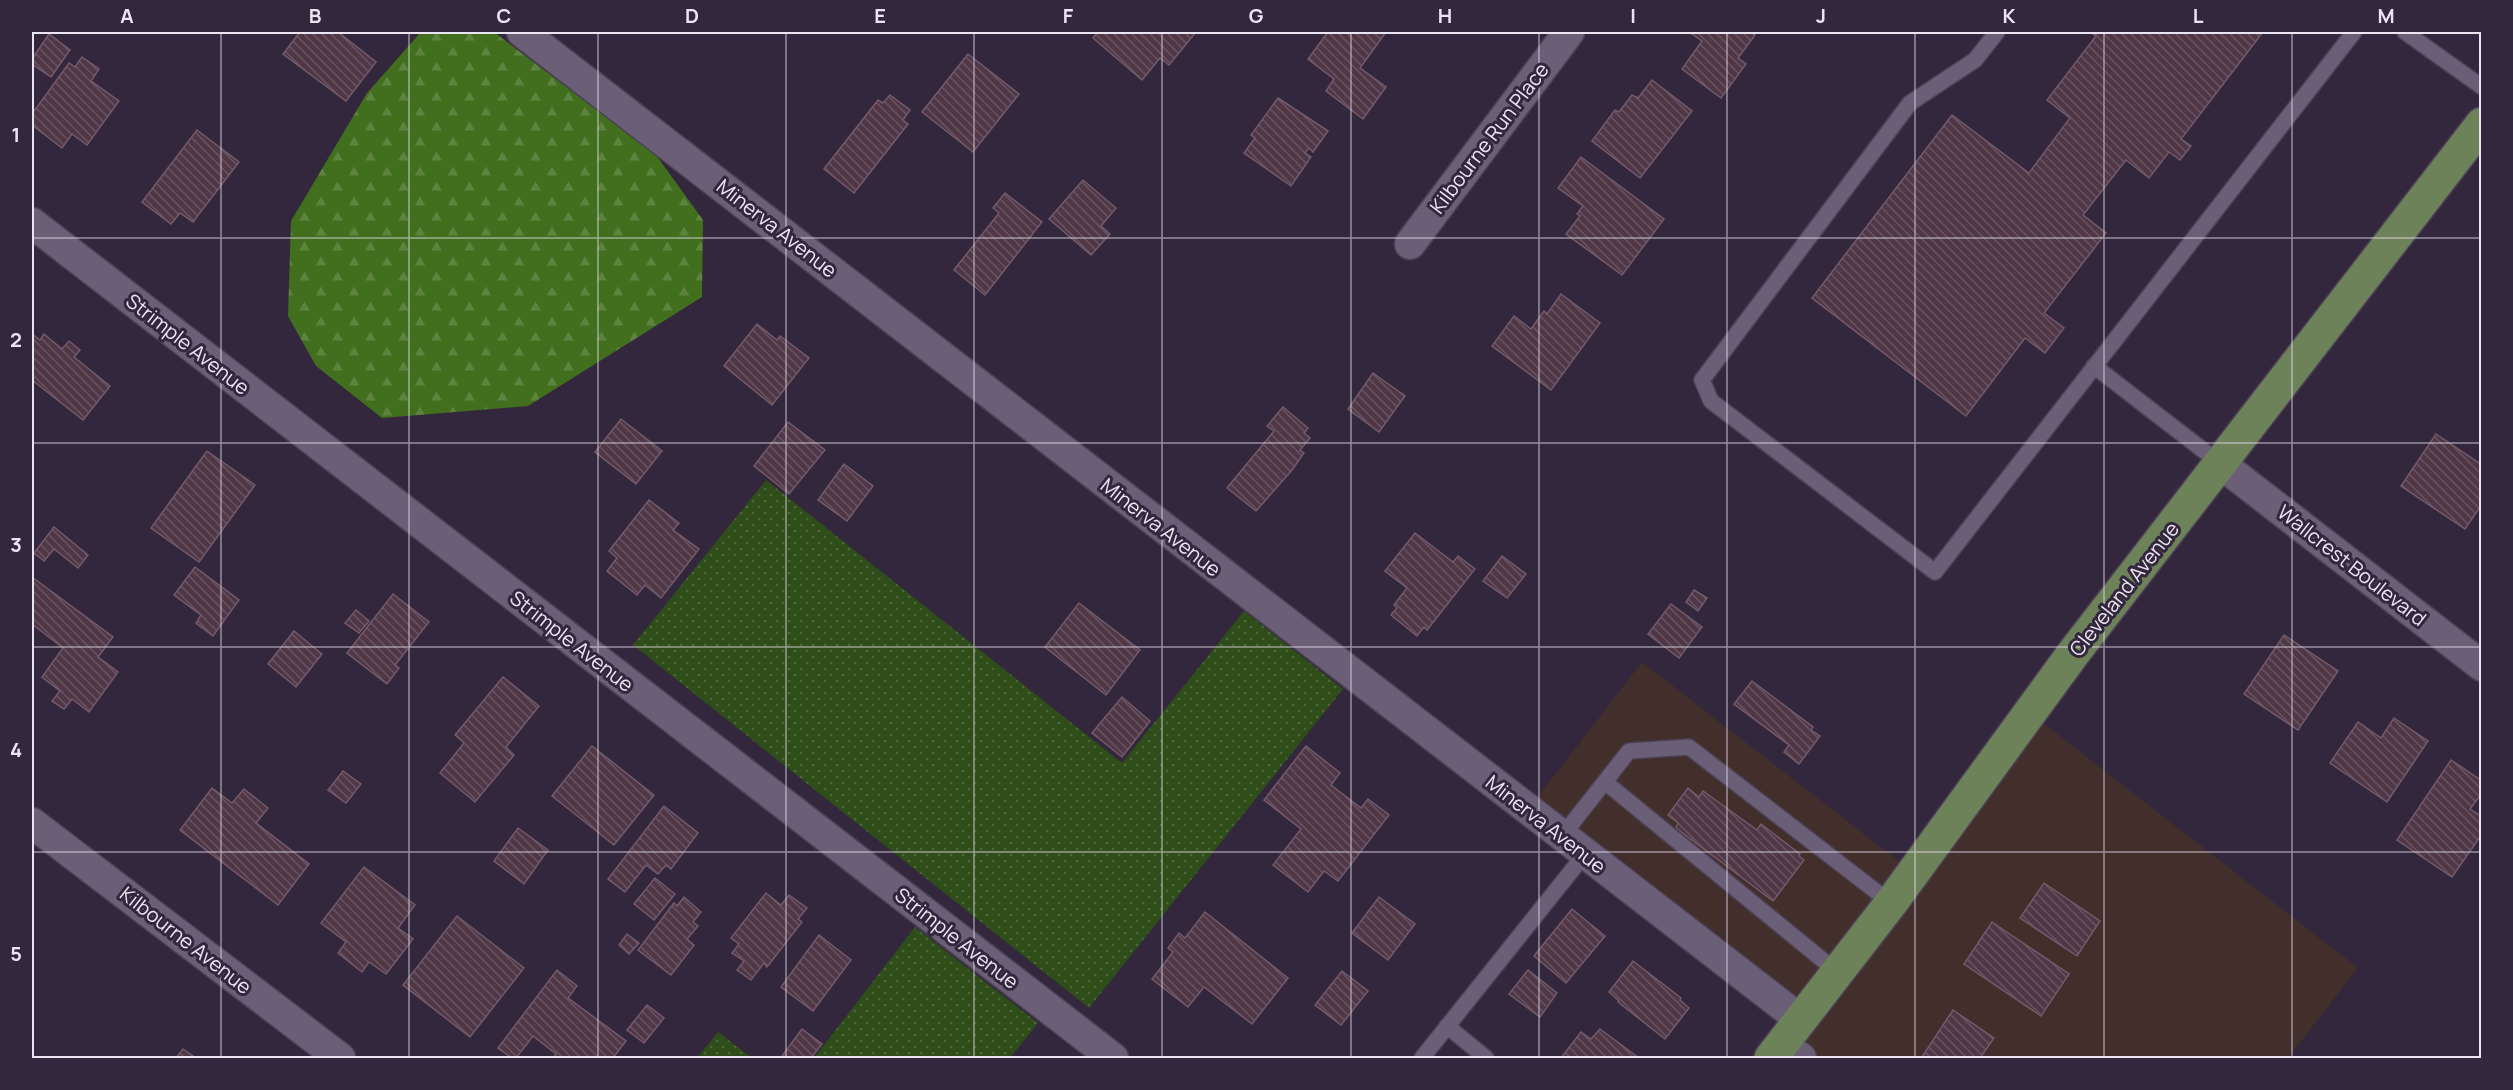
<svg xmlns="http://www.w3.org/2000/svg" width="2513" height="1090" viewBox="0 0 2513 1090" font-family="Manrope,sans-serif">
<defs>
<pattern id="grass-dots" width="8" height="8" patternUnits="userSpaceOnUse" patternTransform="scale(1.5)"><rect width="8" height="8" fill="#2e4d18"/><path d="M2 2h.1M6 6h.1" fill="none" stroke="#4c663a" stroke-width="1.8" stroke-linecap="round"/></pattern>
<pattern id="forest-firs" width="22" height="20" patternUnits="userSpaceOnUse" patternTransform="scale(1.5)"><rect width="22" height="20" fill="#416f1d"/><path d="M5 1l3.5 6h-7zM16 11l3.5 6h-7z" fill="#5d833e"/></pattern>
<pattern id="building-back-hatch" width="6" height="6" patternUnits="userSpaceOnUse" patternTransform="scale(1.5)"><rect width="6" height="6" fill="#4f3746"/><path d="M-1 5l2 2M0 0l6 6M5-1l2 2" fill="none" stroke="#685461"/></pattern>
</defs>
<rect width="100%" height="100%" fill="#32273d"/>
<!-- commercial -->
<path fill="#422e2b" d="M1642 662 1913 872 2034 716 2358 968 2288 1058H1770L1797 1023 1526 812Z"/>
<!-- grass -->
<g fill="url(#grass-dots)">
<path d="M766 480 1122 763 1244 611 1343 689 1089 1008 633 645Z"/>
<path d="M915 927 1038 1023 1010 1058H814Z"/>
<path d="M718 1032 752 1058H697Z"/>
</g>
<!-- forest -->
<path fill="url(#forest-firs)" d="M421 32H494L656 155 703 220 702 297 528 406 382 418 316 366 288 316 291 221 367 93Z"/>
<!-- building -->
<g fill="url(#building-back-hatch)" stroke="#745a6a" stroke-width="1.5">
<path d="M300 32H338L376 62 346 101 283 54Z"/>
<path d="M1098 32H1196L1169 65 1160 58 1142 80 1093 38Z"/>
<path d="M1328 32H1386L1360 68 1386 87 1363 119 1326 91 1334 79 1308 59Z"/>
<path d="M1689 32H1750L1755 35 1738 58 1746 64 1721 98 1682 69 1702 41Z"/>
<path d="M2090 32H2263L2181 139 2191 146 2180 160 2169 152 2149 178 2126 160 2083 215 2106 233 2044 313 2064 328 2045 353 2025 338 1966 416 1812 298 1952 115 2029 173 2070 118 2047 100 2096 36Z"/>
<path d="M49 34 70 50 51 77 32 64V59Z"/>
<path d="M968 54 1019 94 973 152 922 112Z"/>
<path d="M82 57 99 69 91 81 119 101 87 145 72 134 62 148 32 125V114L69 63 75 67Z"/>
<path d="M1652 80 1692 111 1640 178 1592 141 1615 110 1619 112 1632 95 1638 98Z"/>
<path d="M890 95 910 110 903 120 908 124 854 193 824 169 878 100 883 103Z"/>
<path d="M1278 98 1328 131 1313 152 1309 148 1305 153 1311 157 1291 186 1244 153 1255 138 1251 135Z"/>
<path d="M197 130 239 162 193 222 180 213 171 224 142 202Z"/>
<path d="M1581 157 1664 219 1622 275 1566 234 1580 216 1577 214 1583 206 1558 188Z"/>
<path d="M1083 180 1116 208 1101 226 1110 234 1091 255 1049 219Z"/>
<path d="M1005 193 1042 222 985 295 954 270 999 213 993 208Z"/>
<path d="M1561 294 1600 323 1551 390 1492 346 1514 316 1531 329 1544 311 1547 314Z"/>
<path d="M757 324 777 340 780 336 809 358 772 405 724 366Z"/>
<path d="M32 334 40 340 44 334 62 349 69 341 80 350 74 357 110 386 83 420 32 380Z"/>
<path d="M1373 373 1405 396 1379 432 1348 409Z"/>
<path d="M1283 407 1308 428 1304 433 1310 438 1300 450 1304 453 1292 470 1256 511 1227 488 1274 431 1267 426Z"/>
<path d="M621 419 662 451 636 484 595 452Z"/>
<path d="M788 422 825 450 789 494 754 466Z"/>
<path d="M2436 434 2482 465V504L2465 529 2401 486Z"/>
<path d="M207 451 255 485 199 562 151 528Z"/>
<path d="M844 464 873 486 847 521 818 500Z"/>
<path d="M649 500 679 523 673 530 699 549 661 598 645 585 637 595 607 571 617 558 609 551Z"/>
<path d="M54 527 88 555 78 568 54 549 44 561 34 553Z"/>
<path d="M1415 533 1453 562 1458 556 1475 569 1427 630 1424 627 1417 636 1391 615 1397 608 1394 605 1407 588 1385 571Z"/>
<path d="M1502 556 1526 574 1507 598 1483 581Z"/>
<path d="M195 567 239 600 213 636 196 623 201 615 174 595Z"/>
<path d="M32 577 113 637 98 657 118 672 89 712 72 699 64 709 52 701 60 691 42 677 63 648 32 624Z"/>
<path d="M1694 590 1707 598 1698 611 1686 602Z"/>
<path d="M393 594 429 622 395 665 399 668 387 684 347 653Z"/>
<path d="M1079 603 1140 650 1106 695 1045 647Z"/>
<path d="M1671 604 1702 627 1679 658 1648 634Z"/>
<path d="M356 610 369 621 359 633 345 623Z"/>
<path d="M294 631 322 654 296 687 268 664Z"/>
<path d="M2284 635 2338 671 2298 730 2244 694Z"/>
<path d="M503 677 539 706 506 747 514 755 475 802 440 773 464 743 455 735Z"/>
<path d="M1752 681 1813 727 1811 730 1820 736 1799 764 1784 752 1789 745 1734 704Z"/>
<path d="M1122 697 1150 721 1122 757 1092 733Z"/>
<path d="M2394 718 2428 741 2387 802 2330 763 2358 722 2381 738Z"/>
<path d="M592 746 654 795 614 845 552 796Z"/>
<path d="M1306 746 1340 773 1331 785 1361 808 1368 799 1389 815 1338 881 1324 871 1308 892 1273 865 1301 829 1264 800Z"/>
<path d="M2451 760 2482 781V793L2470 809 2482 817V834L2452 877 2397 840Z"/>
<path d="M343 771 361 784 346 803 328 790Z"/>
<path d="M212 788 232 803 244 789 268 808 256 823 309 864 278 905 180 830Z"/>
<path d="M1688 788 1699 797 1703 791 1757 830 1761 824 1800 854 1799 856 1804 860 1773 901 1676 828 1678 823 1668 815Z"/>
<path d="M664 806 698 833 671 869 666 865 658 874 646 865 625 892 608 879Z"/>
<path d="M518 828 548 850 524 884 494 861Z"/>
<path d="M364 867 415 905 398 928 413 939 386 974 369 962 362 972 338 953 346 942 321 923Z"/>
<path d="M655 878 675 894 654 920 634 904Z"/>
<path d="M2044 883 2100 921 2077 956 2020 918Z"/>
<path d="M766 893 781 905 789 895 807 908 798 919 802 922 767 967 764 963 751 980 737 970 744 961 732 953 739 944 731 938Z"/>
<path d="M684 897 701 912 693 922 698 926 687 939 694 945 671 975 638 950 674 903 677 906Z"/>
<path d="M1379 897 1415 924 1388 960 1352 933Z"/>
<path d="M1572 909 1605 936 1566 983 1534 956Z"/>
<path d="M1205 912 1288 978 1252 1024 1204 987 1188 1007 1152 979 1173 952 1168 948 1179 933 1185 938Z"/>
<path d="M457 916 524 968 470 1037 403 985Z"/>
<path d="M1992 922 2069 974 2041 1016 1964 964Z"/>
<path d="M627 934 639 943 629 954 619 945Z"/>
<path d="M819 935 851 960 813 1011 781 987Z"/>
<path d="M1633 961 1681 998 1680 1000 1689 1008 1665 1039 1618 1002 1619 1001 1609 992Z"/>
<path d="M557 970 577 986 568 998 626 1041 613 1058H553L556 1054 533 1036 516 1058H512L498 1048Z"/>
<path d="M1528 970 1557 993 1540 1017 1509 994Z"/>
<path d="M1342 971 1368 991 1341 1025 1315 1005Z"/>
<path d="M647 1005 664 1018 644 1043 627 1030Z"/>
<path d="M1953 1010 1994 1038 1980 1058H1924L1922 1057Z"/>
<path d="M802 1029 822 1044 811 1058H786L782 1056Z"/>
<path d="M1600 1029 1639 1058H1561L1581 1032 1591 1039Z"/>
<path d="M183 1049 196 1058H176Z"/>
</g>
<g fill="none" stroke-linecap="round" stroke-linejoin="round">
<defs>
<g id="lane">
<path d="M1997 32 1975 60 1910 103 1702 380 1711 401 1935 572 2354 32"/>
<path d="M2405 32 2482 87"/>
<path d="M2094 366 2221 464"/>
<path d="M1605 782 1836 971"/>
<path d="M1562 836 1629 751 1689 747 1891 903"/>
<path d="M1447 1026 1486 1058"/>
<path d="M1422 1058 1585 854"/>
</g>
<g id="street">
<path d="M522 32 1801 1020"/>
<path d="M32 223 1113 1058"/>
<path d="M1410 244 1569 32"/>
<path d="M2221 464 2482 666"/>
<path d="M32 823 340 1058"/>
<path d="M1782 1045 1801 1058"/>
</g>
<path id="primary" d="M1771 1058 1891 903 2072 655 2482 124"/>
</defs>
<!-- lane casing -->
<use href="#lane" stroke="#4c4255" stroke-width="18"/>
<!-- street casing -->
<use href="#street" stroke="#4c4255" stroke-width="33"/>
<!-- primary casing -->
<use href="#primary" stroke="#4c4255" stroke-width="36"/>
<!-- lane -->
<use href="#lane" stroke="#6b5f78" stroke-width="15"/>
<!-- street -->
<use href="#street" stroke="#6b5f78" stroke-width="30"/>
<!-- primary -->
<use href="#primary" stroke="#6d8259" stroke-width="33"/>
</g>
<!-- grid -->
<path fill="none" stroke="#ebe5f3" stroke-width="1.5" stroke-opacity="0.55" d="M221 32V1058M409 32V1058M598 32V1058M786 32V1058M974 32V1058M1162 32V1058M1351 32V1058M1539 32V1058M1727 32V1058M1915 32V1058M2104 32V1058M2292 32V1058M32 238H2482M32 443H2482M32 647H2482M32 852H2482"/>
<g text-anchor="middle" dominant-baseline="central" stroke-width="6" stroke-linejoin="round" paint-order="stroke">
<!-- street labels -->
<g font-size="20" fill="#ebe5f3" stroke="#32273d">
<text transform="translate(1489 138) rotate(-53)">Kilbourne Run Place</text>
<text transform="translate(777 228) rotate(38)">Minerva Avenue</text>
<text transform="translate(188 344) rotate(38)">Strimple Avenue</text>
<text transform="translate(1161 527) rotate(38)">Minerva Avenue</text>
<text transform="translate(2352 565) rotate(38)">Wallcrest Boulevard</text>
<text transform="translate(2124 589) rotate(-52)">Cleveland Avenue</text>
<text transform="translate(572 641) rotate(38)">Strimple Avenue</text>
<text transform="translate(1546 824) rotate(38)">Minerva Avenue</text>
<text transform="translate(957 938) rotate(38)">Strimple Avenue</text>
<text transform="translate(186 940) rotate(38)">Kilbourne Avenue</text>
</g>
</g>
<!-- border -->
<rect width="2513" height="1090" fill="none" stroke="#32273d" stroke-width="66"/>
<rect x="33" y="33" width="2447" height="1024" fill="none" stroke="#ebe5f3" stroke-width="2"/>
<g font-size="20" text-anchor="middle" font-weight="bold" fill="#ebe5f3">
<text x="127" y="23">A</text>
<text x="315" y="23">B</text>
<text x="504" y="23">C</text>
<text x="692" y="23">D</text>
<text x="880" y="23">E</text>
<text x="1068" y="23">F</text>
<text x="1256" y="23">G</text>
<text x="1445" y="23">H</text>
<text x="1633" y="23">I</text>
<text x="1821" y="23">J</text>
<text x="2009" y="23">K</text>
<text x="2198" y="23">L</text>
<text x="2386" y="23">M</text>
<text x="16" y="142">1</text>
<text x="16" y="347">2</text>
<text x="16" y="552">3</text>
<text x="16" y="757">4</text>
<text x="16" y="961">5</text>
</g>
</svg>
